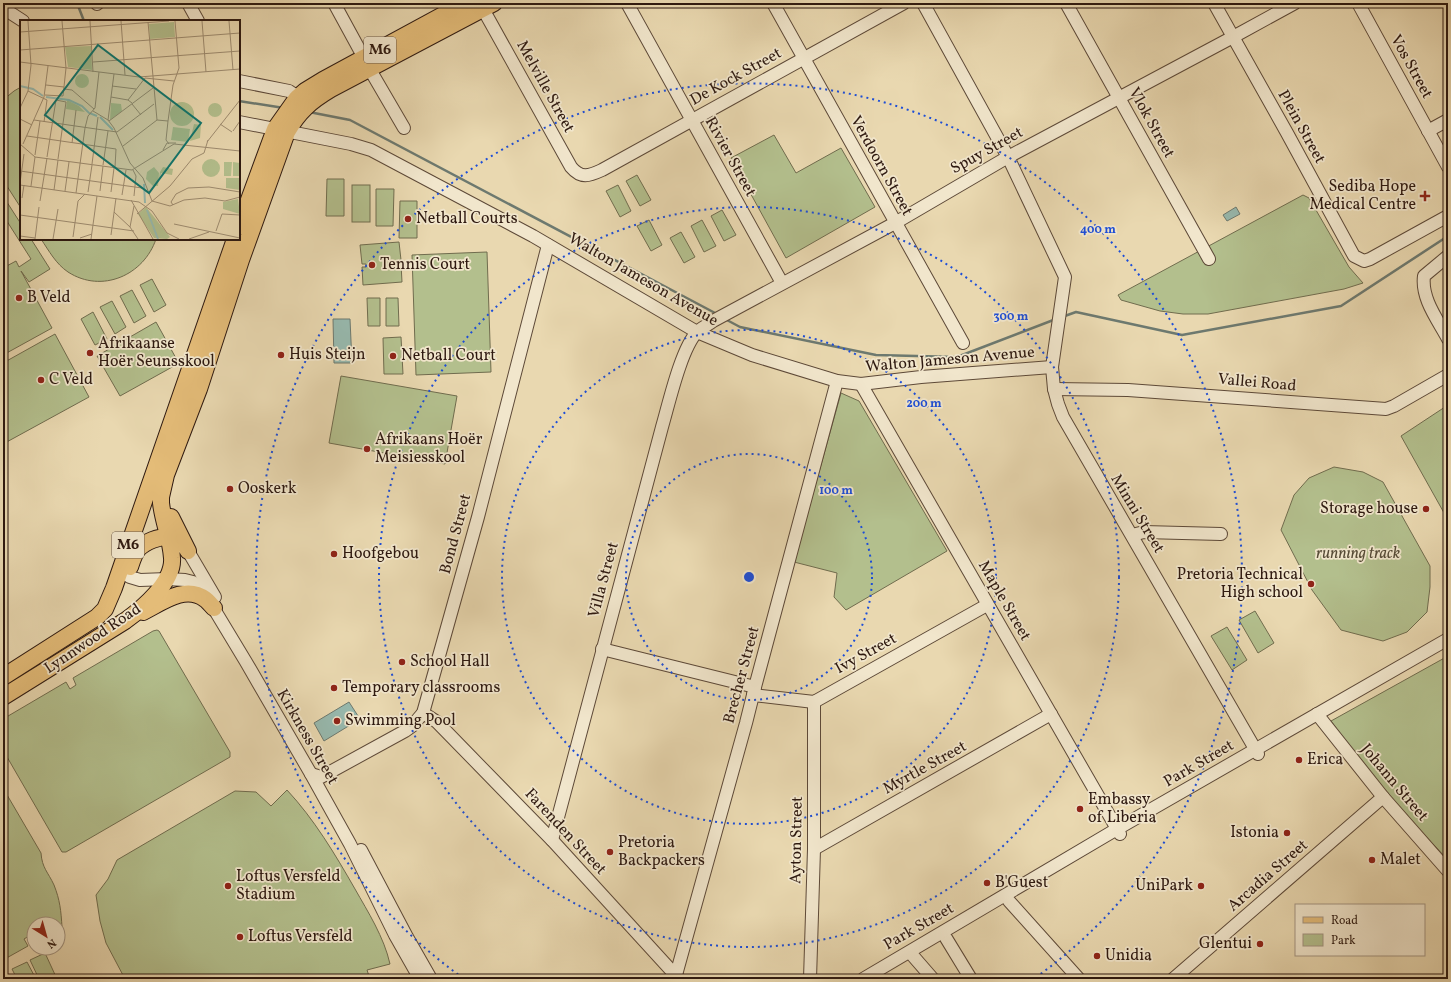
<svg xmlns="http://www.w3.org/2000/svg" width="1451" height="982" viewBox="0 0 1451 982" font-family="Vollkorn,serif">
<rect width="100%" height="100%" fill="#e9d8b0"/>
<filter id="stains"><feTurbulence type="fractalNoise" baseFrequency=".005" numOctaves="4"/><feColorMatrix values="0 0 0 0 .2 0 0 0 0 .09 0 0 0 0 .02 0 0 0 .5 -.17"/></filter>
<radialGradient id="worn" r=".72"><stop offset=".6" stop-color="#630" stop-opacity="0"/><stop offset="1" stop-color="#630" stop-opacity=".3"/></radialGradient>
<!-- green -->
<g fill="#b3bf8d" stroke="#706c4e">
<path d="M21 87V208L3 180V100L14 91Z"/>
<path d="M774 135 796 173 841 148 875 207 786 258 731 158Z"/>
<path d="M637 175 651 200 640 206 626 181Z"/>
<path d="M327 179H344V216H326Z"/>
<rect x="352" y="185" width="18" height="37"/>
<path d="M618 185 631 211 620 217 606 191Z"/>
<path d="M376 189H394L393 226H376Z"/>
<path d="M1303 195 1309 198 1349 267 1363 283 1344 289 1208 314H1183L1160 311 1121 300 1118 295Z"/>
<path d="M3 196 21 224V239H31L50 269 29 282 21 271 52 328 3 355V268L16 261 19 267 31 259 3 215Z"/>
<path d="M400 201H417V238H399Z"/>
<path d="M722 210 736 235 724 241 711 216Z"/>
<path d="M649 220 662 245 651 251 637 226Z"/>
<path d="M702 220 716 246 704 252 691 226Z"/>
<path d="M681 232 695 257 684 263 670 238Z"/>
<path d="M41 239H156C144 275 102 294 68 272 56 264 49 251 41 239Z"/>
<path d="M399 242 401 260 396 261V264H401L402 282 363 285 362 267H366V264H362L360 245Z"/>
<path d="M487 252 491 372 416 375 412 255Z"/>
<path d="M152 279 166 305 154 312 140 285Z"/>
<path d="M132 290 146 316 134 323 120 296Z"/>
<path d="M367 298H380V326H368Z"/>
<path d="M386 298H398L399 326H386Z"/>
<path d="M112 301 126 327 115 334 100 307Z"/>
<path d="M93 312 107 339 95 345 81 319Z"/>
<path d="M156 322 177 360 174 366 120 396 97 356Z"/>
<path d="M55 334 89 397 3 444V363Z"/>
<path d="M401 337 403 374H384L383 338Z"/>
<path d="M341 376 457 396 445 464 329 443Z"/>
<path d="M841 393 859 401 947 551 846 610 834 597 837 573 794 562Z"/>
<path d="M1448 405V520L1401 436Z"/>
<path d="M1334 467 1363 472 1383 482 1430 566V587L1427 612 1407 632 1383 641 1341 630 1312 590 1281 530 1294 495 1309 478Z"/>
<path d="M1255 611 1274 643 1258 653 1239 620Z"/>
<path d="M1227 627 1247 660 1232 670 1211 636Z"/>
<path d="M157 630 159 631 230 752V757L66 852H62L3 750V719L66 682 70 689 76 685 73 678 153 631Z"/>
<path d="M1448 656V860L1381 789 1331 721Z"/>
<path d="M3 788 41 853C42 868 48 872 54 885 60 900 61 911 62 927L58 929V924H34V933L24 939 28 946 3 960Z"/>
<path d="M287 790C314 819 335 854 355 889 368 912 384 937 390 964L367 970 370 979H125L106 943 100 921 96 895 108 879 117 860 235 791 256 792 271 806Z"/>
<path d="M45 953 57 979H39L30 960Z"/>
<path d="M27 962 36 979H17L12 969Z"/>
</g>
<!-- water -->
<g fill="#97b9ae" stroke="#6d796f">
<path d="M1236 207 1240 214 1227 221 1223 215Z"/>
<path d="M333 319H350L352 363H334Z"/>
<path d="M349 702 360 719 324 741 314 723Z"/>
</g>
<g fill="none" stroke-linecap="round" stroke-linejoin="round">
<!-- stream -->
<g stroke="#6d796f" stroke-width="2.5">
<path d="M77 3 84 21"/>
<path d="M239 101 284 108"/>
<path d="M309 112 350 120 717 314"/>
<path d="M1062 317 1076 312 1182 335 1341 306 1448 236"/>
<path d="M725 319 740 327 876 355 957 357 1056 319"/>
</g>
<defs>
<g id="minor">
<path d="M188 3 198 21"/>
<path d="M334 3 364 58"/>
<path d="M627 3 782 283"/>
<path d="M773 3 963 343"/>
<path d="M923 3 1008 157 1065 277 1052 367 1054 389 1058 404 1063 417 1258 754"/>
<path d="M1066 3 1209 259"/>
<path d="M1214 3 1287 133 1354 256 1364 261 1370 259 1448 216"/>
<path d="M1358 3 1448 167"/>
<path d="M97 4 98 3"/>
<path d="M3 8 23 21"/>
<path d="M483 9 571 167C581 179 589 176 602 170L904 3"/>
<path d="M369 68 404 128"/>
<path d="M239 81 289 91 298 97"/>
<path d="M239 122 351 144 371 150 533 236 697 332 752 355 837 381 861 384 921 377 1052 367"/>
<path d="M1428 131 1448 120"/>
<path d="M1448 256 1424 276C1421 299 1438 320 1448 339"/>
<path d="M861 384 1120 834"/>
<path d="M1054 389 1128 390 1386 409 1394 406 1448 375"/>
<path d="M1132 535 1144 532 1221 534"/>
<path d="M181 546 188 551 215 597"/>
<path d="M120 571 130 577 140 580 167 579 185 580 193 582 205 594 246 662 311 774 350 844 395 935 420 979"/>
<path d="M602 649 755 687"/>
<path d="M753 695 814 702 987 605"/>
<path d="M423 713 437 722 552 840 679 979"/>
<path d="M1317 714 1383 797 1448 871"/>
<path d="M311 774 321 777 405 731 412 726 423 713 478 517 548 245"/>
<path d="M552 840 662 427C669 403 681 349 697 332 701 328 708 325 713 321L895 223 1008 157 1233 37 1295 3"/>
<path d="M814 849 1051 714"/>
<path d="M361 850 407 937 431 979"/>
<path d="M1006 896 1009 901 1079 979"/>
<path d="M946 938 971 979"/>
<path d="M913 956 933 979"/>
<path d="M676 975 746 723 755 687 837 381"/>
<path d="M810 979 814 849V702"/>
<path d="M863 979 1117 829 1448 639"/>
<path d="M1173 979 1383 797"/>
</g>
<g id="major">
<path d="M239 227 275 129 297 98 305 91 323 80 465 3"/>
<path d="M171 517 188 551"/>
<path d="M130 567C132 561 134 554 138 549 145 542 159 536 169 537"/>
<path d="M143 612C161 603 185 584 205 599 208 601 211 605 214 608"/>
<path d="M3 677 97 617 105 609 114 588 235 239"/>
<path d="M3 697 125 621C143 608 174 582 172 558 171 539 163 522 161 503V497L166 475 199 389 241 260 287 132C299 111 311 101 331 89L494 3"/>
</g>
</defs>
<!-- minor casing -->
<use href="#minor" stroke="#5d4938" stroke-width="14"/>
<!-- major casing -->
<use href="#major" stroke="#2e1910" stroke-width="18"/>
<!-- minor -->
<use href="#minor" stroke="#f1e6cc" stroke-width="12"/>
<!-- major -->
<use href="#major" stroke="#e4bc78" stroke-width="16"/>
</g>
<!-- distance rings -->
<g fill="none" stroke="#1d4ed8" stroke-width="2" stroke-dasharray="2 4">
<circle cx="749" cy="577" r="123"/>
<circle cx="749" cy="577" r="247"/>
<circle cx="749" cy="577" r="370"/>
<path d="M463 978A493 493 0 1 1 1035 978"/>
</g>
<!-- markers -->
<g fill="#8f2418" stroke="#f1e6cc" stroke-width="1.5">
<path d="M1423 190h4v4h4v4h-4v4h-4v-4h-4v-4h4z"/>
<circle cx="408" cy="219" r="4"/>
<circle cx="372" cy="265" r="4"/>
<circle cx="19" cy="298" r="4"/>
<circle cx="90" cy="353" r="4"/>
<circle cx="281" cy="355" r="4"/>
<circle cx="393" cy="356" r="4"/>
<circle cx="41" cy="380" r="4"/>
<circle cx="367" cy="449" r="4"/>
<circle cx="230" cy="489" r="4"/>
<circle cx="1426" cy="509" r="4"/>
<circle cx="334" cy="554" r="4"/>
<circle cx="1311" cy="584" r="4"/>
<circle cx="402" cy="662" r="4"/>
<circle cx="334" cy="688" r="4"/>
<circle cx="337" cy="721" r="4"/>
<circle cx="1299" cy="760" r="4"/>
<circle cx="1080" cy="809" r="4"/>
<circle cx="1287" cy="833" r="4"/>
<circle cx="610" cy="852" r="4"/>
<circle cx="1372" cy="860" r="4"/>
<circle cx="987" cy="883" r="4"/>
<circle cx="228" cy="886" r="4"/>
<circle cx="1201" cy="886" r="4"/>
<circle cx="240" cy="937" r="4"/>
<circle cx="1260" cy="944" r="4"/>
<circle cx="1097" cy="956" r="4"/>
</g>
<g text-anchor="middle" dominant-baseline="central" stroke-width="3.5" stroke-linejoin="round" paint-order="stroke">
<!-- shield labels -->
<g fill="#f1e6cc" stroke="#685648" stroke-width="1">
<rect x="364" y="37" width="32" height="26" rx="3"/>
<rect x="112" y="532" width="32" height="26" rx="3"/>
</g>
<g font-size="15" font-weight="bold" fill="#2e1910">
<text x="380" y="50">M6</text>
<text x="128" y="545">M6</text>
</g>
<!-- street labels -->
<g font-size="16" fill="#2e1910" stroke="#f1e6cc">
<text transform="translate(1411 67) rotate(61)">Vos Street</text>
<text transform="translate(736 77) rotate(-29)">De Kock Street</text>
<text transform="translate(545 87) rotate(61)">Melville Street</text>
<text transform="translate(1151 123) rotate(61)">Vlok Street</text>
<text transform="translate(1301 127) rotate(61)">Plein Street</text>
<text transform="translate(987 151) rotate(-29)">Spuy Street</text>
<text transform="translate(730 157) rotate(61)">Rivier Street</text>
<text transform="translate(881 166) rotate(61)">Verdoorn Street</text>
<text transform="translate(643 280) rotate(30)">Walton Jameson Avenue</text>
<text transform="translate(950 360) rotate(-5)">Walton Jameson Avenue</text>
<text transform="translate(1257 383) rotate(5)">Vallei Road</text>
<text transform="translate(1137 514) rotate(59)">Minni Street</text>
<text transform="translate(456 534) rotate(-75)">Bond Street</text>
<text transform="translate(604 580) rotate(-75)">Villa Street</text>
<text transform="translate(1004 601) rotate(60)">Maple Street</text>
<text transform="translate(93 639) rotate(-34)">Lynnwood Road</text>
<text transform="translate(866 654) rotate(-29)">Ivy Street</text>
<text transform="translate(742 675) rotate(-75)">Brecher Street</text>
<text transform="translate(307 737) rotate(60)">Kirkness Street</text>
<text transform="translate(1199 764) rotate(-30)">Park Street</text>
<text transform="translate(925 768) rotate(-29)">Myrtle Street</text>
<text transform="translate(1394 783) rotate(50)">Johann Street</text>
<text transform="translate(565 832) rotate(47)">Farenden Street</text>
<text transform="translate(797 840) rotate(-89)">Ayton Street</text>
<text transform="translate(1268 876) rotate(-41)">Arcadia Street</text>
<text transform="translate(919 927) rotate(-30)">Park Street</text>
</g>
<!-- poi labels -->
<g font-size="16" fill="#2e1910" stroke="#f1e6cc" text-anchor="start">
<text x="1416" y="187" text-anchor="end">Sediba Hope<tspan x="1416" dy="18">Medical Centre</tspan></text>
<text x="416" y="219">Netball Courts</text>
<text x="380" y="265">Tennis Court</text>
<text x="27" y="298">B Veld</text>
<text x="98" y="344">Afrikaanse<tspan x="98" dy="18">Hoër Seunsskool</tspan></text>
<text x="289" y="355">Huis Steijn</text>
<text x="401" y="356">Netball Court</text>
<text x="49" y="380">C Veld</text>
<text x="375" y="440">Afrikaans Hoër<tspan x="375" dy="18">Meisiesskool</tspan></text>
<text x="238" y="489">Ooskerk</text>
<text x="1418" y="509" text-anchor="end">Storage house</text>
<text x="342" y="554">Hoofgebou</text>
<text x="1303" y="575" text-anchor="end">Pretoria Technical<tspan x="1303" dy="18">High school</tspan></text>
<text x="410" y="662">School Hall</text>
<text x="342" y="688">Temporary classrooms</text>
<text x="345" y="721">Swimming Pool</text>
<text x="1307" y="760">Erica</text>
<text x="1088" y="800">Embassy<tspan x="1088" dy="18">of Liberia</tspan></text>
<text x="1279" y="833" text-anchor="end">Istonia</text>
<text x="618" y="843">Pretoria<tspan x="618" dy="18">Backpackers</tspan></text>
<text x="1380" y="860">Malet</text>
<text x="236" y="877">Loftus Versfeld<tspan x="236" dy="18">Stadium</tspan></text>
<text x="995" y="883">B'Guest</text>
<text x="1193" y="886" text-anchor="end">UniPark</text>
<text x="248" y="937">Loftus Versfeld</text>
<text x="1252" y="944" text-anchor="end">Glentui</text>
<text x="1105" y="956">Unidia</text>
</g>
<!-- park labels -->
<g font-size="16" font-style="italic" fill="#564b36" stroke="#f1e6cc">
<text x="1358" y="554">running track</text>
</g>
</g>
<!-- overview -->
<g transform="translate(20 20)">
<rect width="220" height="220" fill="#e9d8b0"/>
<path d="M154 2 155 17 130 19 129 4ZM71 26 72 50 48 47 45 27ZM55 61a7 7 0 1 1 14 0a7 7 0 1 1-14 0ZM47 80 59 86 65 92 46 89ZM150 94a12 12 0 1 1 24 0a12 12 0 1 1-24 0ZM91 83 101 84 102 91 90 100ZM188 90a7 7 0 1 1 14 0a7 7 0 1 1-14 0ZM174 104 181 105 180 118 170 121ZM153 107 170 109 168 122 151 120ZM182 148a9 9 0 1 1 18 0a9 9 0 1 1-18 0ZM204 142H212L211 156H204ZM213 142 220 143V156H213ZM134 147 139 153 138 166H133L126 159 127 152ZM143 147 153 149 152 155 141 153 139 160 140 152ZM206 158H220V170L206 168ZM218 179 220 194 203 189V182ZM126 187 150 217 147 219 134 218 118 194Z" fill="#b3bf8d"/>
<path fill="none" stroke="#97b9ae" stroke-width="2" d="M0 66 13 69 23 76M26 77 49 80 62 86 69 93 77 96M80 97 93 110M124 164 125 183M127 190 138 219"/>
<path fill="none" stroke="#9e8c70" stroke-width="1" d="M70 1 73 52M101 1 105 55M182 1 186 52M209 1 213 50M128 2 137 100M0 12 149 1M0 30 220 13M0 42 119 57 220 49M73 42 220 31M26 65 44 67M92 66 116 69M44 69 52 70 74 89M8 71 27 80 24 102M25 75 43 76 46 48 42 1M91 77 108 80 112 83M108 80 125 58 154 61M112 84 121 95M0 88 8 71 11 45 8 1M73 91 88 100 94 108 110 143 123 158 132 181M0 99 12 105M14 100 97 112 134 84M88 100 94 54M89 101 133 68M200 104 212 112M213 111 220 101M7 116 96 129 95 147M187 122 220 80M52 123 56 90M0 124 15 137 112 150 154 124 220 131M3 124 24 77 28 46M149 124 146 120 148 101 153 65 159 48 155 1M103 126 137 100 148 101M143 130 147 123H156M15 135 20 101M27 137 36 80 46 82 38 139M72 144 78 97M83 145 88 111M113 150 116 156 114 176M0 151 122 168M0 163 4 134M0 165 119 182 132 191 147 213 159 219M11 166 15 137M34 170 38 140M45 171 49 142M80 171 83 146M68 172 72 145M91 172 94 148M56 173 65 108 68 96 75 88 79 52M102 175 106 150M2 178 4 165M111 180 133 219M20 181 27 138M132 181 150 186 164 180 185 178 205 181 220 177M153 185 151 182 156 174 168 168 189 167 220 172M94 192 110 207 118 219M117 194 150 166 172 139 184 133 188 120M0 195 114 211M154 204 220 218M110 207 114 186M196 211 202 194 220 195M91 215 96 178M0 216 15 218M53 217 58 181 65 174M60 218 72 214M15 219 19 187M33 219 38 189M71 219 77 176M169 219 189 212"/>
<path fill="#0f766e" fill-opacity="0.15" stroke="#0f766e" stroke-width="2" d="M78 25 181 103 129 173 25 95Z"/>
<rect width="220" height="220" fill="none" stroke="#2e1910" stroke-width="2"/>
</g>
<circle cx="749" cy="577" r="6" fill="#1d4ed8" stroke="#f1e6cc" stroke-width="2"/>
<g font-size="12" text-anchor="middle" font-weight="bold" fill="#1d4ed8" stroke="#f1e6cc" stroke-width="3.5" stroke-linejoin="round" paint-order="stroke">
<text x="1098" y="233">400 m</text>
<text x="1011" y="320">300 m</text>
<text x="924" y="407">200 m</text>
<text x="836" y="494">100 m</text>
</g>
<!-- margin -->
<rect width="1451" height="982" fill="none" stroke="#e9d8b0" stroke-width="16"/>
<rect x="4" y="4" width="1443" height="974" fill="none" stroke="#2e1910" stroke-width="2"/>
<rect x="8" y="8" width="1435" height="966" fill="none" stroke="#2e1910"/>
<!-- legend -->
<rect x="1295" y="904" width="130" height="52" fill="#f1e6cc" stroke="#a39481"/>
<rect x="1303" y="917" width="20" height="6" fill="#e4bc78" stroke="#a39481"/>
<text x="1331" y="924" font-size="12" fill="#2e1910">Road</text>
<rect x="1303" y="934" width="20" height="12" fill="#b3bf8d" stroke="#a39481"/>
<text x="1331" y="944" font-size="12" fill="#2e1910">Park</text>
<!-- north arrow -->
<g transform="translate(46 936) rotate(143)"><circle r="19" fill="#f1e6cc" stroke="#a39481"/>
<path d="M0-3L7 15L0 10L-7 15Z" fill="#8f2418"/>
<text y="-6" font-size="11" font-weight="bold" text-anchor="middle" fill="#2e1910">N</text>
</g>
<rect width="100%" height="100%" filter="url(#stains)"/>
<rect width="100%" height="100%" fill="url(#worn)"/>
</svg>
